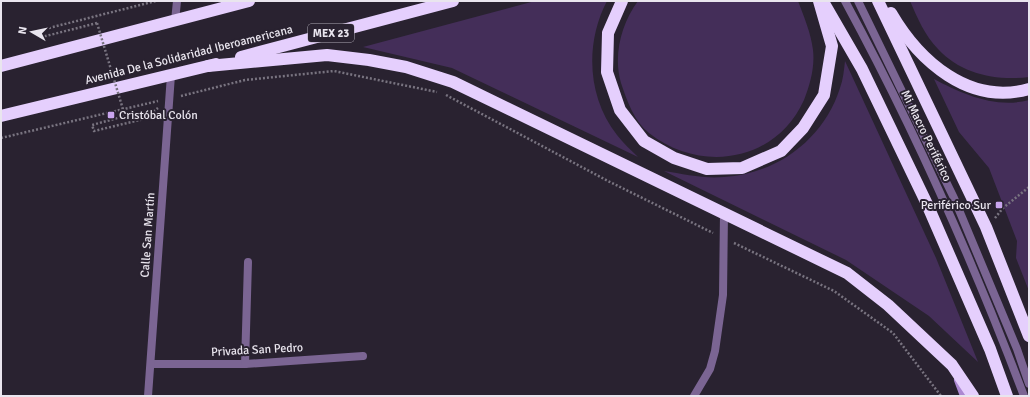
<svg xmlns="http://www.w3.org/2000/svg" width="1030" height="397" viewBox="0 0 1030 397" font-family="Signika,sans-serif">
<rect width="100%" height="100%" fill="#292230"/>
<!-- green -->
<g fill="#442e59">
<path d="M535 1H607C585 43 587 97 617 135 623 143 631 150 638 157L452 68 363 47Z"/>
<path d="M638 1H798C804 17 811 33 813 50 815 67 810 85 804 100 776 162 701 174 649 133 634 121 627 101 621 83 613 56 621 24 638 1Z"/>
<path d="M910 1H1029V77C996 81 961 74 938 49 925 36 917 17 910 1Z"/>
<path d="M845 61 936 258 978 362 929 316 846 260 664 171C684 174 704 179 724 177 777 174 824 139 840 88 843 80 844 70 845 61Z"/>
<path d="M934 79C962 94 996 109 1029 100V291L1016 258 1017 241 989 168 959 132Z"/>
</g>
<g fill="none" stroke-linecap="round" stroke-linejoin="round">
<!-- path -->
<g stroke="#797480" stroke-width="2.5" stroke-dasharray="2 2" stroke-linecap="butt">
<path d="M97 23 42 37 41 30 156 1"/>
<path d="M446 95 608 181 713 233"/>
<path d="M181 96 245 80 334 71 437 92"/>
<path d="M125 116 92 125 94 131 144 119 158 108"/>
<path d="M1 138 158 101"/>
<path d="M995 218 1003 208 1029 187"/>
<path d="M734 243 834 291 893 333 941 396"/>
</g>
<!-- lane -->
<g stroke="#7b6593" stroke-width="8">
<path d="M845 1C914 128 973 261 1024 396"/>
<path d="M858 1 954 198 1017 349 1029 384"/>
</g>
<!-- street -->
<g stroke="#7b6593" stroke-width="8">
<path d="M175 21 177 1"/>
<path d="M151 364H245L363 356"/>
<path d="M245 364 248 262"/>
<path d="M148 396 171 75"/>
<path d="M694 396 710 369 715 351 723 295 724 213"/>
</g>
<!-- secondary -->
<path stroke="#ac88d2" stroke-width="8" d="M958 380 964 396"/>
<!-- highway -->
<g stroke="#e5cffd" stroke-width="12">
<path d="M622 1 608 33 607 72 620 110 644 141 674 158 707 169 742 168 781 151 803 128 824 95 832 46 819 1"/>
<path d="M878 1 986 227 1029 336"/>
<path d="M825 5 862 69 927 204 990 349 1007 396"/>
<path d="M891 13C919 61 969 106 1029 89"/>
<path d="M241 57 453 1"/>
<path d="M1 66 249 1"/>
<path d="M208 66 327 55 369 60 406 67 453 82 847 273 888 305 952 365 973 396"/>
<path d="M1 116 216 64"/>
</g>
<!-- path-bridge -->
<path stroke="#797480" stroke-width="2.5" stroke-dasharray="2 2" stroke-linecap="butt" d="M97 23 125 116"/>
</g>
<!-- markers -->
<g fill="#c9a5ee" stroke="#292230" stroke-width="1.5">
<rect x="107" y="111" width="8" height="8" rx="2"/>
<rect x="995" y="201" width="8" height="8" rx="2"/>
</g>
<g text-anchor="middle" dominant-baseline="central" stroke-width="4" stroke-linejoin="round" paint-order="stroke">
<!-- shield labels -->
<rect fill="#292230" stroke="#afaab5" stroke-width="1" x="308" y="24" width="46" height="18" rx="3"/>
<g font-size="11" font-weight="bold" fill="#e9e5ee">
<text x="331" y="33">MEX 23</text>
</g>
<!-- street labels -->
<g font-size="12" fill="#e9e5ee" stroke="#292230">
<text transform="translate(189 55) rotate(-14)">Avenida De la Solidaridad Iberoamericana</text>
<text transform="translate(926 136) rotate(64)">Mi Macro Periférico</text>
<text transform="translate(148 235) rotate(-86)">Calle San Martín</text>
<text transform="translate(257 350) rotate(-3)">Privada San Pedro</text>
</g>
<!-- poi labels -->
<g font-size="12" fill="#e9e5ee" stroke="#292230" text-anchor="start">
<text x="119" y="115">Cristóbal Colón</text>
<text x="991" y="205" text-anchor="end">Periférico Sur</text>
</g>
</g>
<!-- border -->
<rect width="1030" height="397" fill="none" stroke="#e9e5ee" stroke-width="4"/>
<!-- north arrow -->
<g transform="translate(32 32) rotate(279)" stroke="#292230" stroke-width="3" paint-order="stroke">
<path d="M0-3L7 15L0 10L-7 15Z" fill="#e9e5ee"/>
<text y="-6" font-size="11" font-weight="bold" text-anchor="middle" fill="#e9e5ee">N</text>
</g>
</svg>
